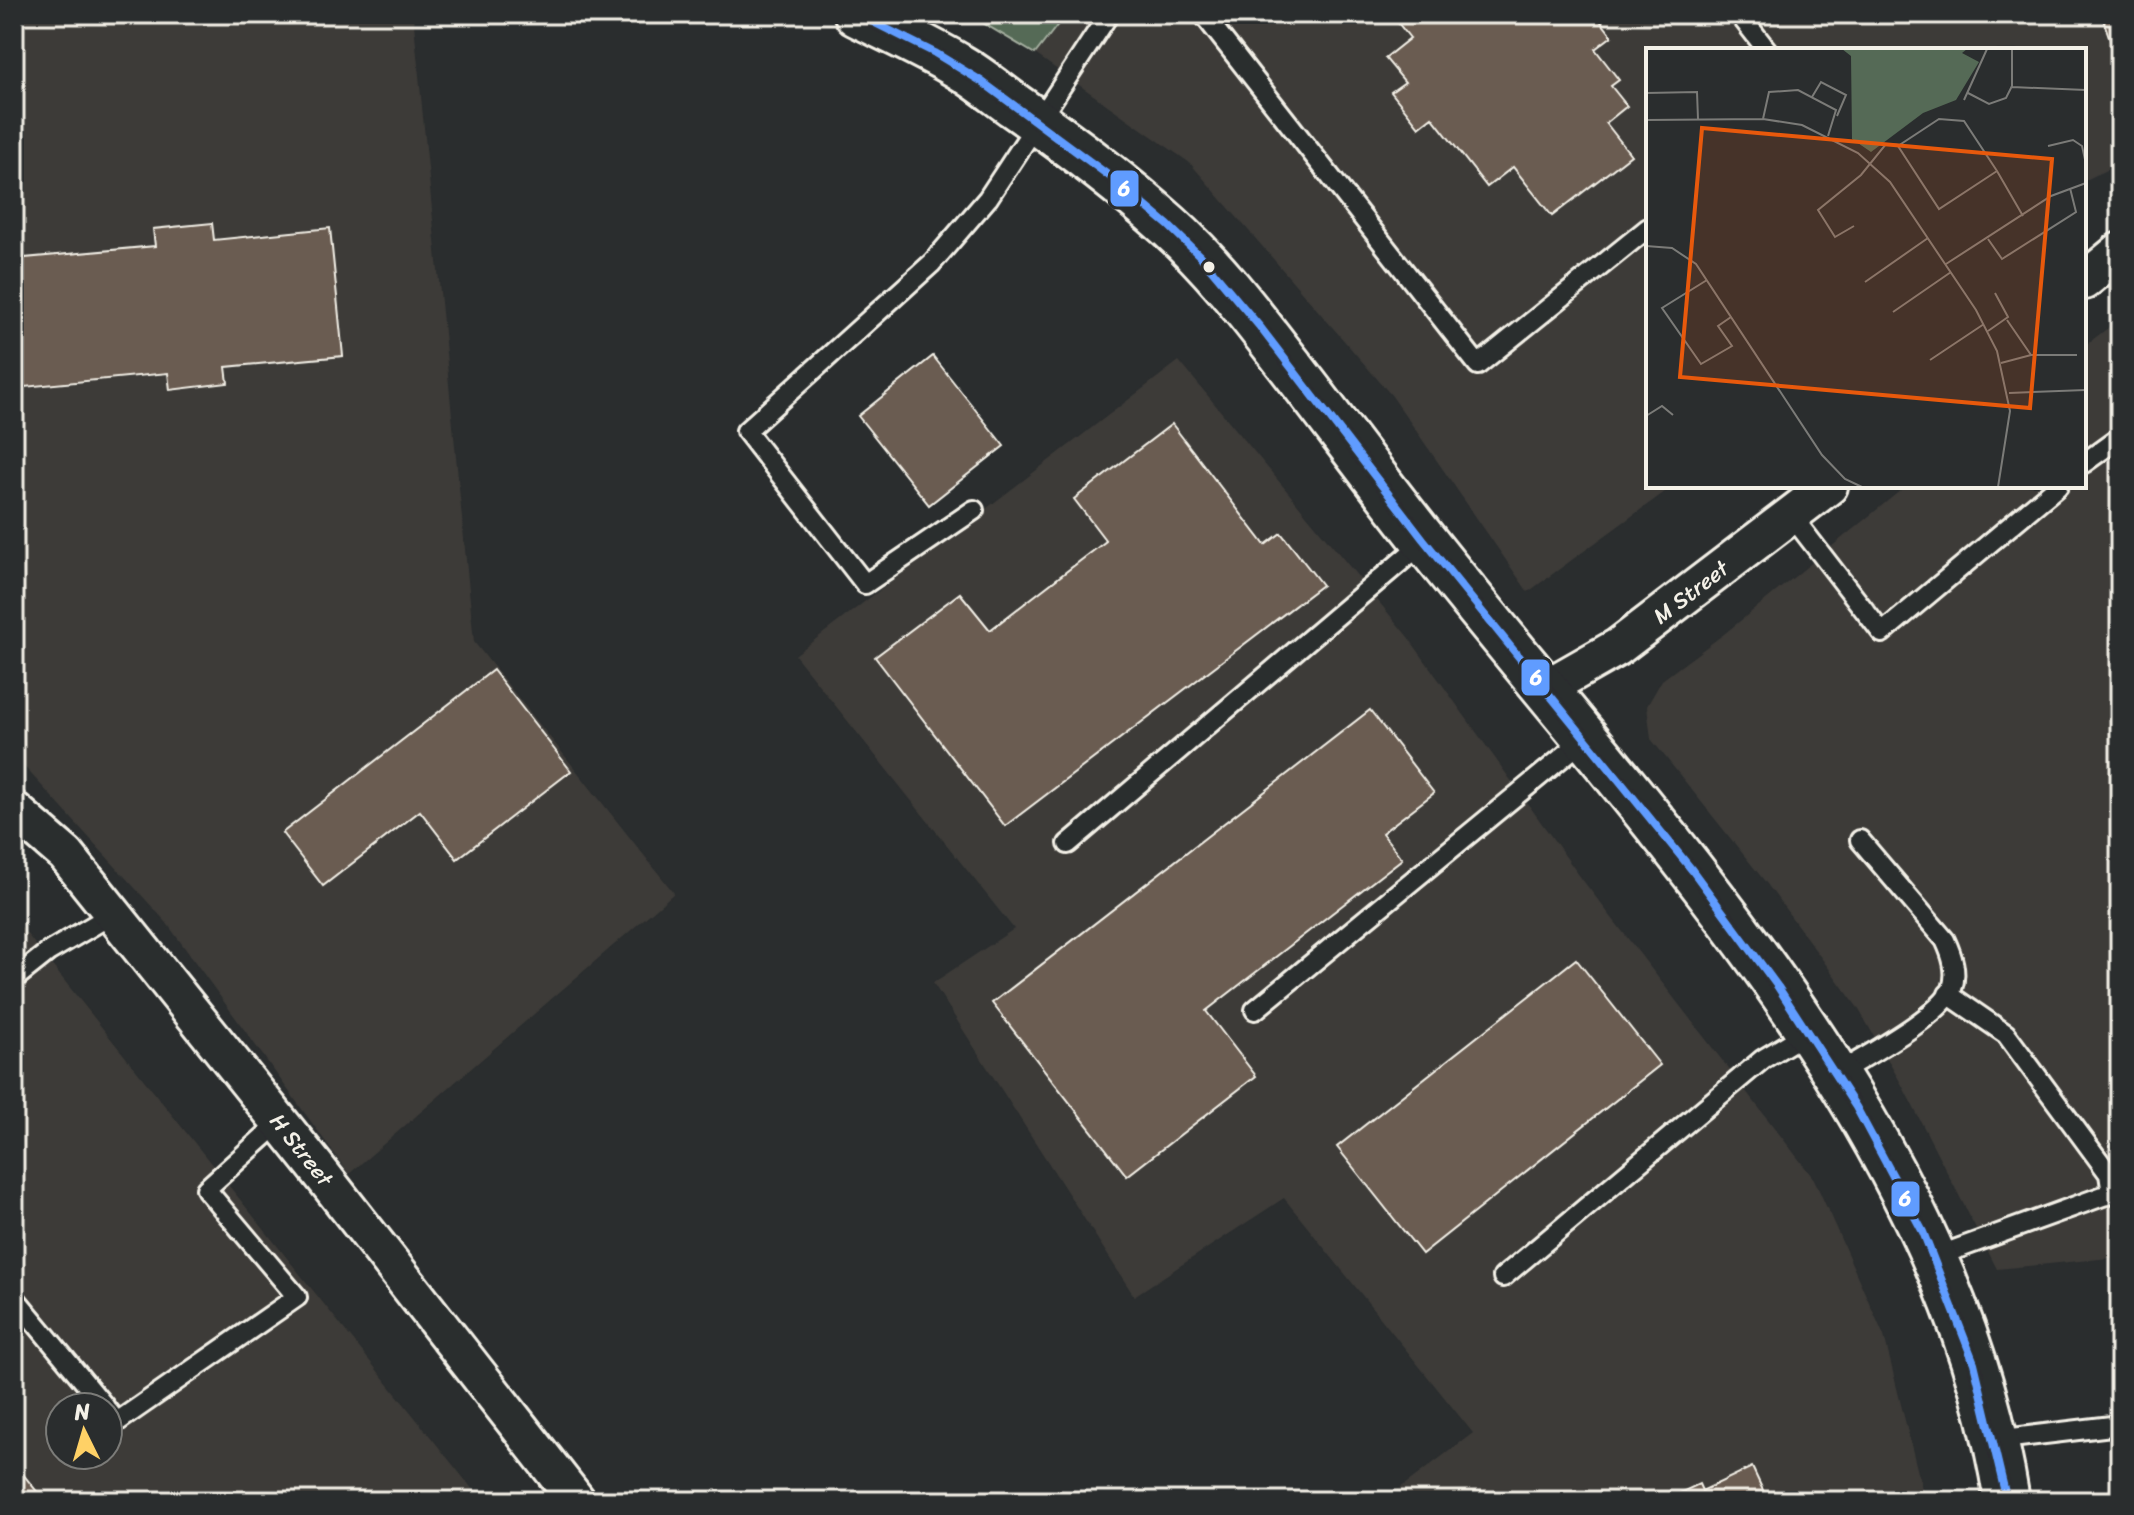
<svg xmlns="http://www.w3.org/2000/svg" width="2134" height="1515" viewBox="0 0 2134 1515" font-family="Sriracha,sans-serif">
<rect width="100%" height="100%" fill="#2a2d2e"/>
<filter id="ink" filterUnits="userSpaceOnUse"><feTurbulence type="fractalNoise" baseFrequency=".0125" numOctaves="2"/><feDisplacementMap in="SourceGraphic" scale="16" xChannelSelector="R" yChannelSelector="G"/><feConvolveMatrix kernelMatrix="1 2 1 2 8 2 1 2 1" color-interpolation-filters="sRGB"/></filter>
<g filter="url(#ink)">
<!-- built -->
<g fill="#3d3b38" fill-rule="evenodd">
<path d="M14 14H413L474 642 674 893 349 1174 166 922 21 763 14 759Z"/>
<path d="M1066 14H2120V163L2084 181V50H1648V486H1673L1528 592 1392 396 1190 163 1035 54Z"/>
<path d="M2120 319V1257L1997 1269 1902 1085 1858 1008 1767 884 1651 739 1647 706 1662 680 1724 634 1906 486H2084V346Z"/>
<path d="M1179 361 1408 637 1581 878 1814 1179 1884 1336 1925 1501H1383L1473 1433 1284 1198 1134 1296 933 983 1014 929 795 655Z"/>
<path d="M14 918 482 1501H14ZM60 1407H108V1455H60Z"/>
</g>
<!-- green -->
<path fill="#556a56" stroke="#a4ae9f" stroke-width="2" d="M968 14H1066L1035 54Z"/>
<!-- building -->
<g fill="#6a5b51" stroke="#f4f1e8" stroke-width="2">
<path d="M1391 14H1595L1612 36 1595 49 1619 80 1611 86 1627 106 1606 123 1631 155 1552 216 1513 167 1487 187 1432 117 1419 127 1391 92 1405 82 1385 58 1410 38Z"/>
<path d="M2101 14H2120V67Z"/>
<path d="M212 223 214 240 330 228 343 356 226 367 228 383 170 390 168 373 14 388V259L155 246 153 229Z"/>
<path d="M933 356 1004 446 929 505 858 416Z"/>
<path d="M1172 424 1265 545 1281 533 1322 585 1005 826 875 657 960 593 990 630 1106 541 1074 499Z"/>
<path d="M493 670 571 771 457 859 420 811 323 886 282 833Z"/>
<path d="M1370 710 1434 793 1382 833 1402 859 1206 1011 1256 1076 1127 1176 992 1003Z"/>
<path d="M1576 959 1660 1065 1422 1254 1337 1147Z"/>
<path d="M14 1463 38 1493 29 1501H14Z"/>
<path d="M1752 1467 1768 1501H1663L1699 1484 1702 1491Z"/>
</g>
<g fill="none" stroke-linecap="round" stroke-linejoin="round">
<defs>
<g id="service">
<path d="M1203 14 1478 365 1648 228"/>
<path d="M1739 14 1767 50"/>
<path d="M2084 463 2120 437"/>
<path d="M974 510 865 584 746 431 932 263 988 198 1109 14"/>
<path d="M1791 515 1882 633 2058 486"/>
<path d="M1068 844 1425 541"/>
<path d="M14 979 48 952 111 915"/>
<path d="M1948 994 2006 1034 2109 1174 2112 1194"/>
<path d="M1255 1010 1586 738"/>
<path d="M1835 1075C1863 1057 1940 1017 1952 989 1958 972 1952 955 1945 940L1860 840"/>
<path d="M1932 1258 2103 1196 2120 1193"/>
<path d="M1503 1277 1763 1059 1808 1032"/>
<path d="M14 1297 105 1407"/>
<path d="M108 1411 117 1422 297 1297 206 1189 279 1123"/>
<path d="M1995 1440 2120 1425"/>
</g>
<g id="minor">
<path d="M2084 281 2120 251"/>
<path id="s1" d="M1546 688 1618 647 1829 486"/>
<path id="s2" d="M14 810 66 855 316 1167 577 1501"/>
</g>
<path id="tertiary" d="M857 14C891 31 927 47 960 67 979 78 997 93 1015 106 1068 143 1120 182 1168 225 1214 266 1250 314 1288 363 1333 421 1377 481 1423 539 1650 826 1948 1125 2007 1501"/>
</defs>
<!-- service casing -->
<use href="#service" stroke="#f4f1e8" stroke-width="24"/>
<!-- minor casing -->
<use href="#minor" stroke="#f4f1e8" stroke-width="42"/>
<!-- tertiary casing -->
<use href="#tertiary" stroke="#f4f1e8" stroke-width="50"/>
<!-- service -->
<use href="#service" stroke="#2a2d2e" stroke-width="18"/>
<!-- minor -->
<use href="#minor" stroke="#2a2d2e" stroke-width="36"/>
<!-- tertiary -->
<use href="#tertiary" stroke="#2a2d2e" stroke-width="44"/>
<defs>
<path id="bus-1" d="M857 14 935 53 981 81 1112 178 1168 225 1201 257 1260 327 1423 539 1692 870 1778 987 1856 1107 1923 1232 1974 1363 2007 1501"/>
</defs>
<!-- bus-1 casing -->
<use href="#bus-1" stroke="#2a2d2e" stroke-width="14"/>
<!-- bus-1 -->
<use href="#bus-1" stroke="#609cff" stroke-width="8"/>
</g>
</g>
<!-- markers -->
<circle fill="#f4f1e8" stroke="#2a2d2e" stroke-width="3" cx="1209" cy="267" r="7"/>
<g text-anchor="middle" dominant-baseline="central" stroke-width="6" stroke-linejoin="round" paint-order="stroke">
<!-- street labels -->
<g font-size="22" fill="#f4f1e8" stroke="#2a2d2e">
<text stroke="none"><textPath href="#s1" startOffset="174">M Street</textPath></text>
<text stroke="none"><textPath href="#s2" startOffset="446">H Street</textPath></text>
</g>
</g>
<!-- overview -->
<g transform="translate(1646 48)">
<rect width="440" height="440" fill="#2a2d2e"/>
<path d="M196 1H321L316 5 333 14 310 52 277 65 225 104 206 91 205 8Z" fill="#556a56"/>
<path fill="none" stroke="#7b7b78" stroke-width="2" d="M366 39 440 42M0 45 51 44 52 71M322 45 343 56 360 50 366 38V1M166 49 175 34 200 47 191 68M318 52 341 1M117 71 123 44 152 42 190 62 182 88M0 72 117 71 156 77 212 105 244 134 330 262 351 303 364 363 352 439M402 98 427 92 436 98 440 116M351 123 293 161 252 98 293 71 318 73 351 123 377 168M208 178 189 189 172 162 215 127 240 96 254 97M342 191 356 211 430 164 424 140M0 198 26 200 50 216 176 407 199 431 216 439M300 216 405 148 440 135M61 232 16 260 55 316 86 298 72 278 85 269M219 234 282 190M247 264 305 224M361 272 385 307M342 283 362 269 349 245M284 312 338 276M355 315 385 307H431M363 345 440 342M0 368 16 358 27 367"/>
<path fill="#e8590c" fill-opacity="0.15" stroke="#e8590c" stroke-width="4" d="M56 80 406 111 384 360 34 329Z"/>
<rect width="440" height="440" fill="none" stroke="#f4f1e8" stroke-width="4"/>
</g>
<g stroke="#2a2d2e" stroke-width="3">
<rect x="1109" y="169" width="31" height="39" rx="8" fill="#609cff"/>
<rect x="1520" y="658" width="31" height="39" rx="8" fill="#609cff"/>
<rect x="1890" y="1180" width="31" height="38" rx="8" fill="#609cff"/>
</g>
<g font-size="22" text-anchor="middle" font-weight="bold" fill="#fff">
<text x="1124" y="196">6</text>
<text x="1536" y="685">6</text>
<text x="1905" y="1206">6</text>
</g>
<!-- margin -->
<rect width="2134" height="1515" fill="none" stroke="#2a2d2e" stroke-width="48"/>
<rect x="24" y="24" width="2086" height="1467" fill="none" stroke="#f4f1e8" stroke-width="3" filter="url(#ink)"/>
<!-- north arrow -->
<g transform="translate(84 1431) rotate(355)"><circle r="38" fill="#2a2d2e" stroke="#7b7b78" stroke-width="2"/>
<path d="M0-6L14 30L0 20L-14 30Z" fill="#ffd166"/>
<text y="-12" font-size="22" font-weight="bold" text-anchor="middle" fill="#f4f1e8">N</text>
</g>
</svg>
